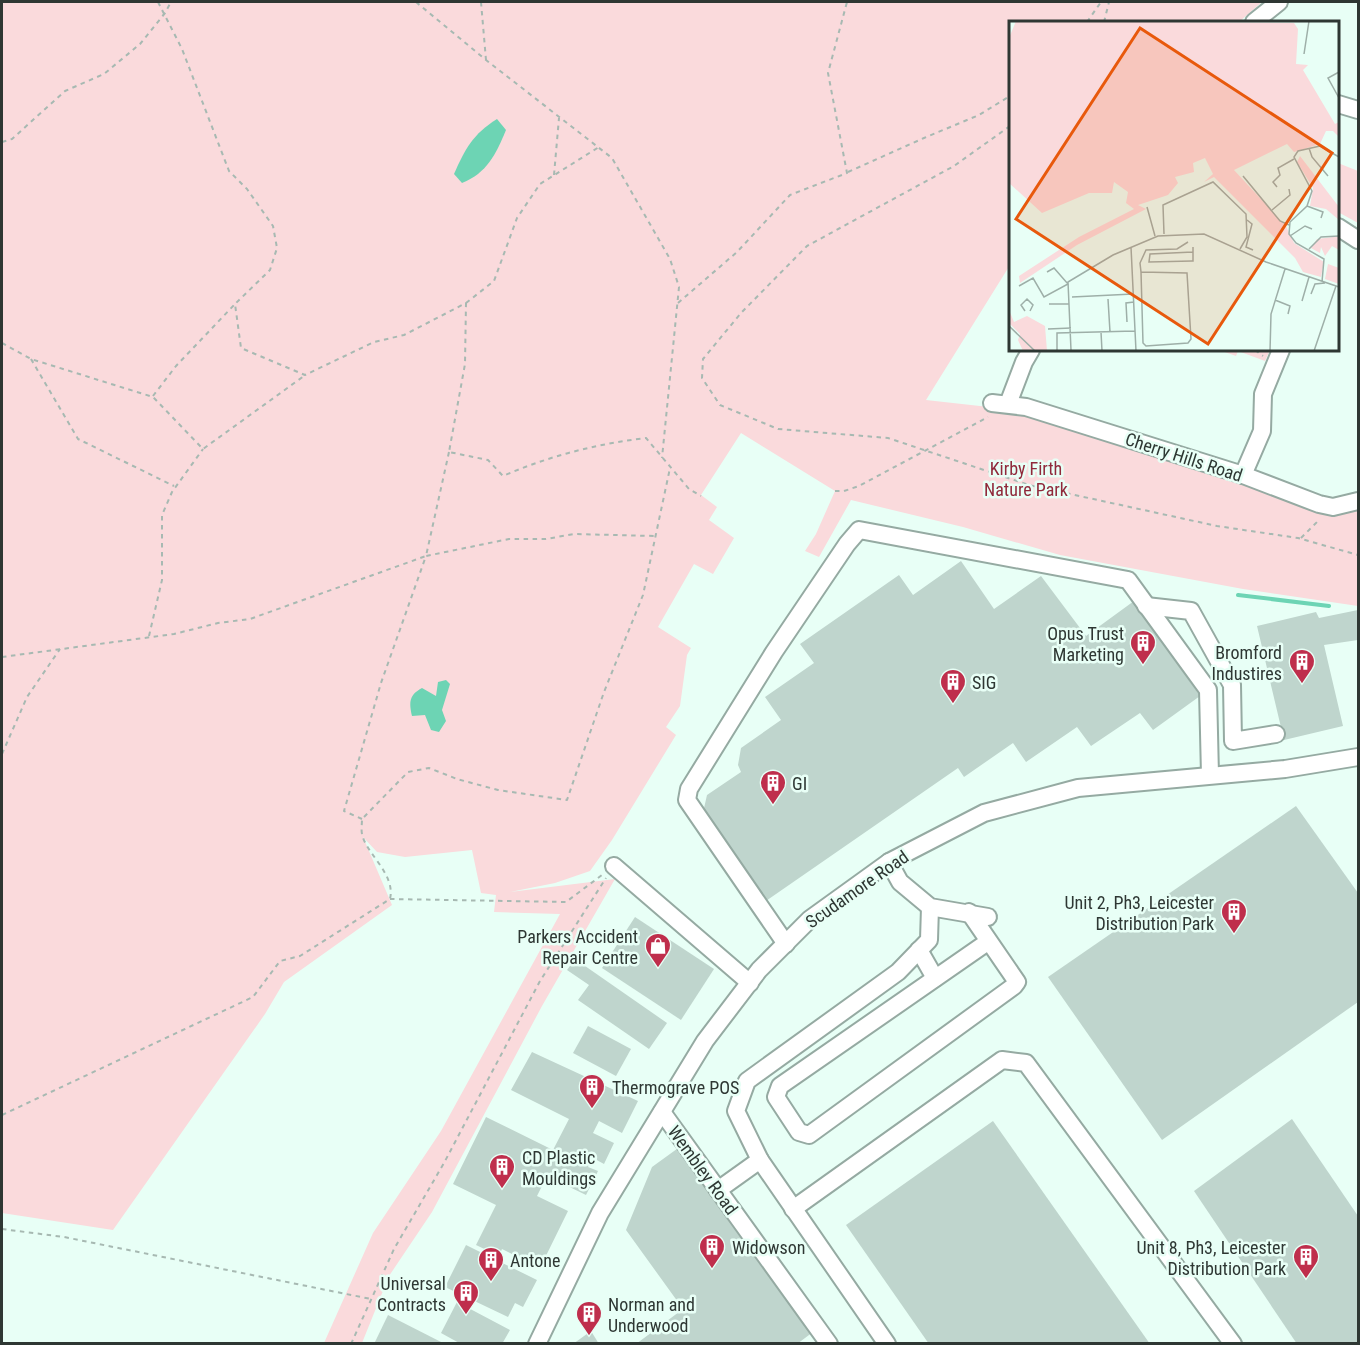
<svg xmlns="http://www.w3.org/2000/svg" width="1360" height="1345" viewBox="0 0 1360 1345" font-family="'Roboto Condensed',sans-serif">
<rect width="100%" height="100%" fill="#e8fff6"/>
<!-- green -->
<g fill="#fadadc">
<path d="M2 2H1262L1239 22H1010V265L926 400 1025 411 1130 443 1358 507V606L1243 589 1060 555 963 527 851 500 819 557 805 551 816 534 835 491 741 433 701 495 717 507 709 520 734 538 713 574 694 564 658 627 691 648 687 655 680 706 666 727 676 735 612 840 590 871 555 883 510 892 615 879 542 1006 432 1212 389 1276 362 1343H324L373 1233 441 1131 560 914 494 912 496 895 481 893 472 850 405 857 377 852 363 837 392 905 284 982 265 1014 113 1230 2 1213Z"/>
<path d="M1338 163 1358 171V223L1338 212Z"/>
<path d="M1219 350H1270L1265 361 1238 351 1236 356Z"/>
</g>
<!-- water -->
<g fill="#6dd4b4">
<path d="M497 119 506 130C496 154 487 173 462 183L454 174C465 149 473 134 497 119Z"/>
<path d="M446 680 450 684 442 710 446 721 439 732 431 730 425 715 412 716C409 702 409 695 422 688L436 696 438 682Z"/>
</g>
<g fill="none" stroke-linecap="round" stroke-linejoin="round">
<!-- stream -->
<path stroke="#6dd4b4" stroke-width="4" d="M1238 595 1329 606"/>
</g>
<!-- building -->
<g fill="#bfd5cd">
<path d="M961 561 994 609 1041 576 1086 636 1134 601 1200 696 1153 730 1140 713 1091 746 1077 727 1026 762 1013 743 964 777 958 768 763 903 702 817 707 795 741 772 738 765 741 748 781 720 765 697 814 663 800 644 899 575 913 595Z"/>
<path d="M1358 610V640L1324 645 1343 726 1284 740 1257 626 1316 612 1319 618Z"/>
<path d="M1296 806 1358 893V1002L1162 1140 1048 977Z"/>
<path d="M635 917 714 969 681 1020 602 968Z"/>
<path d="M575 959 667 1023 649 1049 578 1000 589 985 567 970Z"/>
<path d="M588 1026 631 1049 616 1076 573 1053Z"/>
<path d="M532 1052 638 1101 622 1133 599 1121 593 1133 614 1143 604 1164 593 1158 588 1167 598 1171 586 1195 547 1176 537 1196 568 1211 540 1268 502 1249 499 1256 476 1245 496 1205 453 1184 486 1117 553 1150 569 1119 511 1090Z"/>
<path d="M1292 1119 1358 1216V1344H1297L1194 1191Z"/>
<path d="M993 1121 1150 1344H929L846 1225Z"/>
<path d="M681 1146 813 1332 797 1344H636L683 1309 626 1230 652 1167Z"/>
<path d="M466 1245 537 1280 523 1307 515 1303 508 1317 445 1287Z"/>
<path d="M457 1302 510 1330 502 1344 490 1342V1344H461L441 1333Z"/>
<path d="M388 1315 445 1344H374Z"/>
<path d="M591 1331 599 1344H573Z"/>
</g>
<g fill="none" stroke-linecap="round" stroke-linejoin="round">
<defs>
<g id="minor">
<path d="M1254 22 1279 2"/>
<path d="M1338 104 1358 110"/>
<path d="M1338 227 1358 240"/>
<path d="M992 403 1026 407 1243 475 1319 504 1333 507 1358 501"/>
<path d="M1008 404 1024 362 1031 350"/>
<path d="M1243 475 1262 431 1263 394 1281 350"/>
<path d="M1146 606 1191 611 1232 685 1233 741 1276 734"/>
<path d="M889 862 900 882 930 907 988 917"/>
<path d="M614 866 750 983"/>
<path d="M969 912 1017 982 1014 986 809 1135 799 1132 776 1097 780 1086 989 941"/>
<path d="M786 944 687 800 689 789 774 652 847 544 859 530 1128 580 1208 690 1210 775"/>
<path d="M919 950 935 978"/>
<path d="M662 1112 829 1344"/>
<path d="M718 1190 760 1160"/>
<path d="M793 1209 1002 1060 1026 1063 1233 1344"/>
<path d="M537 1344 600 1213 705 1041 759 970 810 919 889 862 984 813 1078 788 1285 769 1358 757"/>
<path d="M887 1344 760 1160 736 1111 747 1081 898 972 929 940 930 907"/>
</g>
</defs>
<!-- minor casing -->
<use href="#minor" stroke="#95aaa2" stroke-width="20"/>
<!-- path -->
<g stroke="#a7b9b2" stroke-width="2" stroke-dasharray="4.5 4.5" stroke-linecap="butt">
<path d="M158 2 182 49 229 171 247 189 273 226 277 248 270 270 235 304 241 348 305 375 374 342 404 335 466 303 465 364 449 452 488 460 503 476C549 456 596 444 646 438L689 489 701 496"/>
<path d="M416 2 486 60 612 158 670 259 679 287 662 458"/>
<path d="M481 2 486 60"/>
<path d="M1087 22 1101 2"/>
<path d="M1104 22 1109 2"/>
<path d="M1010 126 954 166 807 246 741 313 703 359 702 378 720 405 778 429 888 438 1029 485 1217 526 1298 538 1358 555"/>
<path d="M2 142 12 139 65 91 104 74 140 44 165 13 171 2"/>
<path d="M848 172 924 138 979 115 1010 96"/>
<path d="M554 175 559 118"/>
<path d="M466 303 494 281 517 218 540 184 599 147"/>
<path d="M678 303 737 252 790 195 847 173 828 73 847 2"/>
<path d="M2 343 31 359 153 397 203 449 304 376"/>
<path d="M1255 350 1263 356"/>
<path d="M31 359 78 439 174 486"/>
<path d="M153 396 176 366 235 304"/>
<path d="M835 491H844L859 486 988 417"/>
<path d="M1301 538 1320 519"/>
<path d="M149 636 162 580V515L172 492 203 449"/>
<path d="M2 657 174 634 218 623 250 619 426 556 449 452"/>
<path d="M2 754 27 697 60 649"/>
<path d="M362 819 344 811 381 683 426 556 509 539H546L574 534 655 536"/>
<path d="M390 899 566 902 602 875"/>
<path d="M2 1115 253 997 280 961 300 956 390 899C396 874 366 854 362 834 361 829 362 824 362 819L408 772 429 768 457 779 498 790 567 800 604 692 643 595 670 468"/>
<path d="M2 1229 64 1237 371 1299"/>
<path d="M351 1344 394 1249 444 1163 540 981 606 878"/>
</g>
<!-- minor -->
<use href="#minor" stroke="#fff" stroke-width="16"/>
</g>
<!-- icons -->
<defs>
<symbol id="building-pin" viewBox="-11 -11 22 30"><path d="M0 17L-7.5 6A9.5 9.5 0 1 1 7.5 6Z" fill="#bf2e4c" stroke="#e8fff6"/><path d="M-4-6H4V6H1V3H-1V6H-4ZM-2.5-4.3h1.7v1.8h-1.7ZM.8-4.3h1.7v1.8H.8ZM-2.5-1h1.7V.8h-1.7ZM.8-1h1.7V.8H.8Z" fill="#fff"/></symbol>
<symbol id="shop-pin" viewBox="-11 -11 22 30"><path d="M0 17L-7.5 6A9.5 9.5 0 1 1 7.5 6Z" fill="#bf2e4c" stroke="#e8fff6"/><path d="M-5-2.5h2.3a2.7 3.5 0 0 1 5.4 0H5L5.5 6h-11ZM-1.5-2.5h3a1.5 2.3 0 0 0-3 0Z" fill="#fff"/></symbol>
</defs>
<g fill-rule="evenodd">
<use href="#building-pin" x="1128" y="628" width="30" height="40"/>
<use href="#building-pin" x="1287" y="647" width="30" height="40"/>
<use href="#building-pin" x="938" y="667" width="30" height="40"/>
<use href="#building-pin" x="758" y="768" width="30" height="40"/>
<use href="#building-pin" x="1219" y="897" width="30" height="40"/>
<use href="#shop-pin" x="643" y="931" width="30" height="40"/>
<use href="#building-pin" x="577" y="1072" width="30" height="40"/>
<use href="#building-pin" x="487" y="1152" width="30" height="40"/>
<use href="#building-pin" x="697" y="1232" width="30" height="40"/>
<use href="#building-pin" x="1291" y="1242" width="30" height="40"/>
<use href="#building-pin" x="476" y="1245" width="30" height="40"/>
<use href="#building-pin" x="451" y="1278" width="30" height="40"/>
<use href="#building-pin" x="574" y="1299" width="30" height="40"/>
</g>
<g text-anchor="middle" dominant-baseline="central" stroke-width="5" stroke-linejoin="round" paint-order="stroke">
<!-- street labels -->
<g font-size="18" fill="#2e3733" stroke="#e8fff6">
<text transform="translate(1184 457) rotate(18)">Cherry Hills Road</text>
<text transform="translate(857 889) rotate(-35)">Scudamore Road</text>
<text transform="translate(703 1170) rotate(54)">Wembley Road</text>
</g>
<!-- park labels -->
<g font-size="18" fill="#90293b" stroke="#e8fff6">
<text x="1026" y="468">Kirby Firth<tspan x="1026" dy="21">Nature Park</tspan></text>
</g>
<!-- poi labels -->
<g font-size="18" fill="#2e3733" stroke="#e8fff6" text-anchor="start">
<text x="1124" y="633" text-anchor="end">Opus Trust<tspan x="1124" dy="21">Marketing</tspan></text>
<text x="1282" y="652" text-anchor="end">Bromford<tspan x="1282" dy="21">Industires</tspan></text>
<text x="972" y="682">SIG</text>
<text x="792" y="783">GI</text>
<text x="1214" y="902" text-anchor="end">Unit 2, Ph3, Leicester<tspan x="1214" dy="21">Distribution Park</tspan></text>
<text x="638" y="936" text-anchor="end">Parkers Accident<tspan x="638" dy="21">Repair Centre</tspan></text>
<text x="612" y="1087">Thermograve POS</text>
<text x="522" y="1157">CD Plastic<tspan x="522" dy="21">Mouldings</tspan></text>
<text x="732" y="1247">Widowson</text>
<text x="1286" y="1247" text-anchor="end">Unit 8, Ph3, Leicester<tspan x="1286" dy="21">Distribution Park</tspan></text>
<text x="510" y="1260">Antone</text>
<text x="446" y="1283" text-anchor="end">Universal<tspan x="446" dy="21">Contracts</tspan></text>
<text x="608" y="1304">Norman and<tspan x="608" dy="21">Underwood</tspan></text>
</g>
</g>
<!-- overview -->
<g transform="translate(1009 21)">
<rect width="330" height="330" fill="#e8fff6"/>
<path d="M7 0 285 2 289 8 287 43 299 44 294 49 326 103 330 101V116L324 110H317L311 123 285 131 278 123 225 149 277 205 285 222 315 241 312 256 294 251 286 237 205 156 195 161 204 153 196 137 184 142 185 151 166 156 169 162 159 174 129 184 137 188 68 224 11 262 10 255 70 216 125 188 117 182 119 171 105 161 103 172H80L33 192 0 162V17ZM291 135 330 186V199L317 188 301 185 304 167 288 141ZM325 215 330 216V229L323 225 316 235 312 226 311 232 302 227 308 218 324 216 319 221ZM319 243 330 247V263L316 258ZM0 289 5 301 18 295 36 305 38 330H14L9 319 11 313 0 302Z" fill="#fadadc"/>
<path fill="none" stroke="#9eafa8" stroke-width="1.5" d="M295 33 300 0M330 51 319 57 330 77M300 127 303 136 319 155M234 155 271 200 280 204M268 166 264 161 271 154 269 147 285 138M298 185 314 191 312 197M138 186 146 215M263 189 281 174 280 168M238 199 243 203 237 226 244 229M155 213 154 184 204 161 237 193 238 216 231 228M281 215 296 205 303 208M122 226 127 330M184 226V240H183L140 241 141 233 184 231M300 228 312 216 330 215M132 251 178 252 182 318 179 322 137 325 134 322 132 251 131 242 137 229 168 228 179 221M313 261 315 238 287 222 280 213 281 201 298 185 303 170 285 136 289 130 311 125 330 136M10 265 24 257 35 276 59 263 45 247 38 251M302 273 306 263 316 262M63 276 124 273M99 278 101 311M266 279 281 285 279 293M293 280 300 256M40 283H60M16 290 12 284 18 278 24 284 21 290M118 301 117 282 125 281M0 305 26 330M39 308 62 307M92 311 93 330M62 329 59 261 104 234 149 215 195 213 257 241 330 266M48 330V312L126 310M261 330 262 293 276 248M305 330 327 265"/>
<path fill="#e8590c" fill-opacity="0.15" stroke="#e8590c" stroke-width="3" d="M131 7 323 132 199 323 7 198Z"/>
<rect width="330" height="330" fill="none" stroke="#2e3733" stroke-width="3"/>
</g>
<!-- border -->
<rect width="1360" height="1345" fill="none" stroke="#2e3733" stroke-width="6"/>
</svg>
